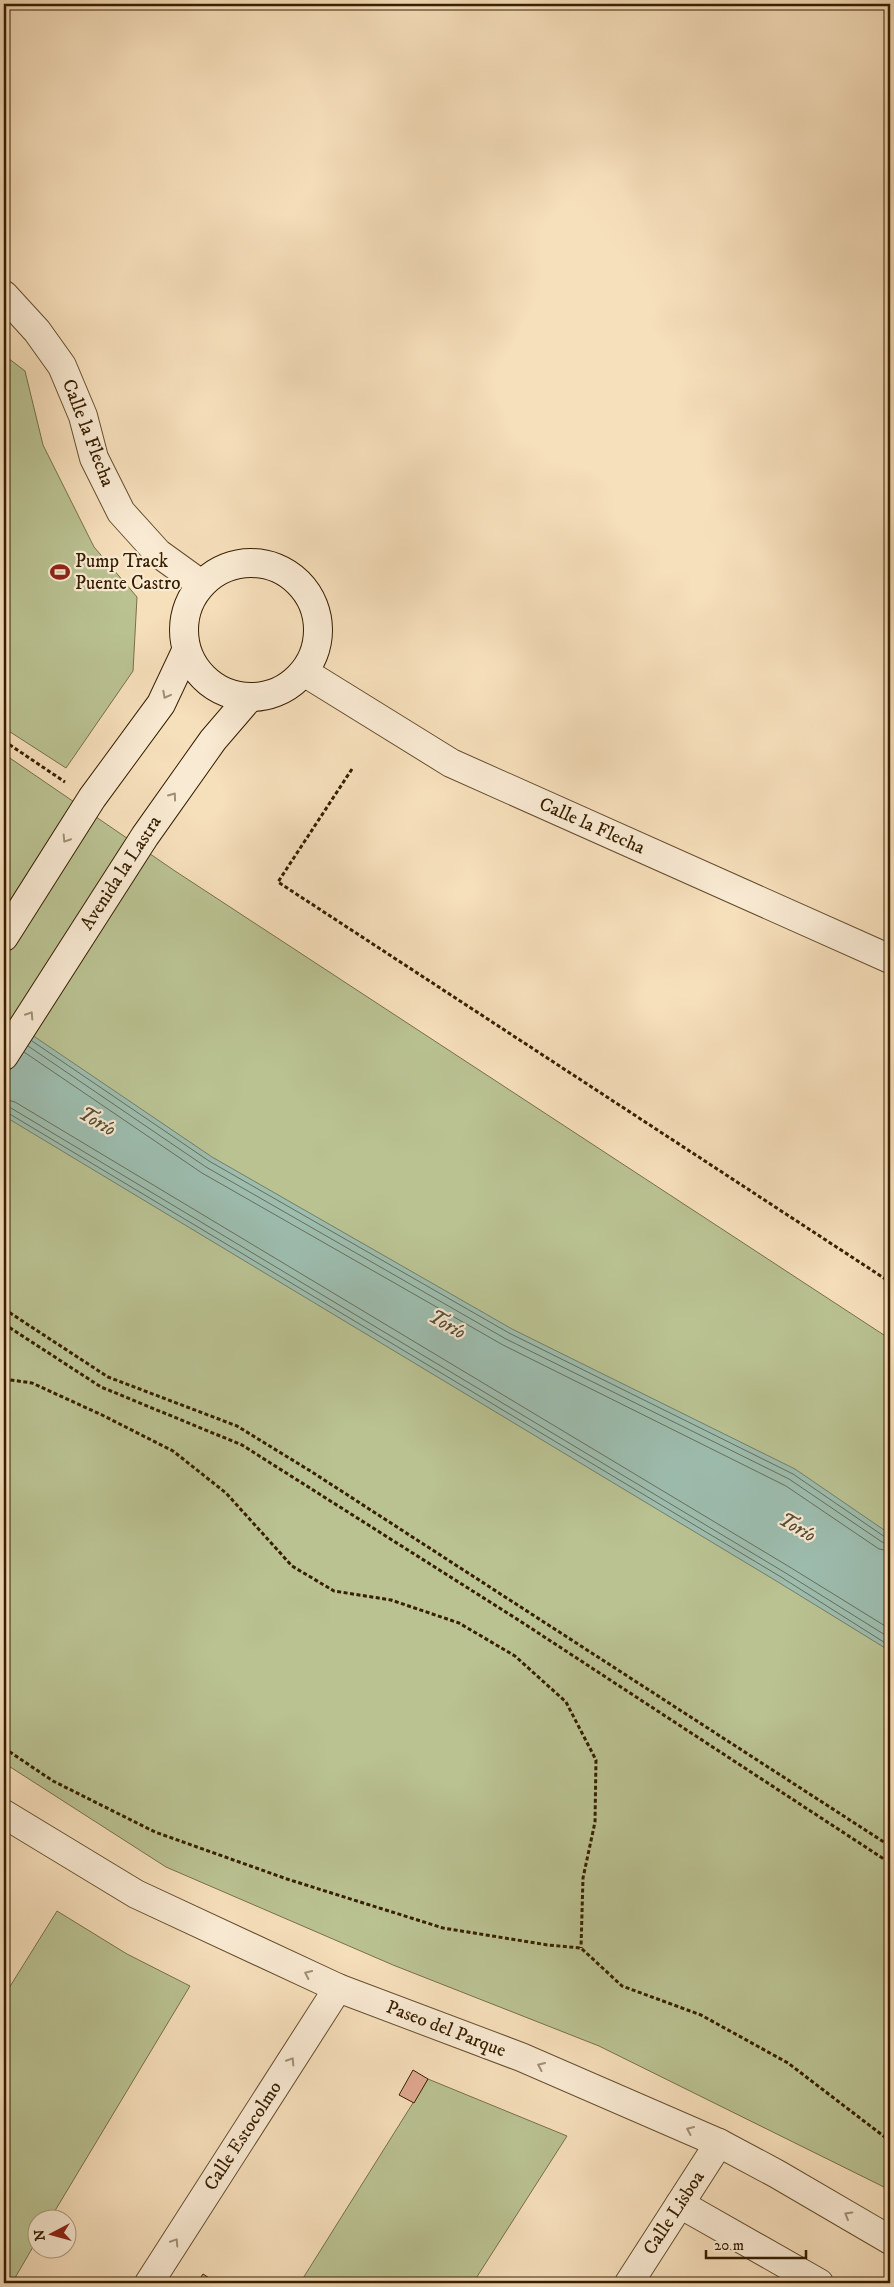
<svg xmlns="http://www.w3.org/2000/svg" width="894" height="2287" viewBox="0 0 894 2287" font-family="'IM FELL DW Pica',serif">
<rect width="100%" height="100%" fill="#f6dfbb"/>
<filter id="stains"><feTurbulence type="fractalNoise" baseFrequency=".004" numOctaves="4"/><feColorMatrix values="0 0 0 0 .2 0 0 0 0 .09 0 0 0 0 .02 0 0 0 .5 -.17"/></filter>
<radialGradient id="worn" r=".72"><stop offset=".6" stop-color="#630" stop-opacity="0"/><stop offset="1" stop-color="#630" stop-opacity=".3"/></radialGradient>
<!-- green -->
<g fill="#bac292" stroke="#787049">
<path d="M4 355 25 371 43 445 94 547 137 597 133 671 66 768 4 728Z"/>
<path d="M4 754 175 871 890 1339V2190L599 2046 393 1965 166 1867 4 1763Z"/>
<path d="M57 1911 127 1954 190 1986 50 2219 38 2220 37 2240 12 2283H4V1996Z"/>
<path d="M428 2079 567 2136 473 2283H300Z"/>
</g>
<!-- water -->
<path fill="#9dbdaf" stroke="#747e69" d="M4 1016 212 1157 512 1329 795 1469 890 1534V1651L778 1582 4 1116Z"/>
<g fill="none" stroke-linecap="round" stroke-linejoin="round">
<!-- shore -->
<g stroke="#6a6e58" stroke-width="1">
<path d="M32 1041 209 1161 509 1333 793 1474 885 1537 890 1538"/>
<path d="M28 1046 206 1167 506 1339 789 1479 882 1542 890 1544"/>
<path d="M24 1052 202 1173 503 1345 786 1486 879 1549 890 1551"/>
<path d="M4 1099 15 1102 788 1566 890 1629"/>
<path d="M4 1106 11 1108 784 1572 890 1638"/>
<path d="M4 1113H8L781 1577 890 1646"/>
</g>
</g>
<!-- building -->
<g fill="#e0a891" stroke="#371f00">
<path d="M413 2070 428 2079 414 2103 399 2095Z"/>
<path d="M203 2274 217 2283H197Z"/>
</g>
<g fill="none" stroke-linecap="round" stroke-linejoin="round">
<defs>
<g id="street">
<path d="M4 295 37 331 62 366 83 416 94 458 121 512 158 553 201 584"/>
<path d="M304 672 451 763 890 959"/>
<path d="M4 1814 136 1894 338 1988 521 2057 719 2143 777 2174 890 2240"/>
<path d="M680 2204 819 2283"/>
<path d="M149 2283 338 1988"/>
<path d="M629 2283 719 2143"/>
</g>
<g id="secondary">
<circle cx="251" cy="630" r="67"/>
<path d="M4 937 92 798 161 704 186 651"/>
<path d="M4 1056 145 836 213 740 249 698"/>
</g>
</defs>
<!-- street casing -->
<use href="#street" stroke="#674f2f" stroke-width="30"/>
<!-- secondary casing -->
<use href="#secondary" stroke="#371f00" stroke-width="30"/>
<!-- path -->
<g stroke="#371f00" stroke-width="3" stroke-dasharray="4 2.5" stroke-linecap="butt">
<path d="M4 741 65 782"/>
<path d="M352 769 278 882 890 1282"/>
<path d="M4 1309 108 1377 237 1426 312 1472 890 1846"/>
<path d="M4 1324 101 1387 242 1445 520 1621 890 1863"/>
<path d="M4 1379 32 1383 102 1415 173 1451 226 1493 292 1566 334 1591 391 1600 459 1623 515 1656 566 1702 596 1760 595 1822 583 1878 581 1948"/>
<path d="M4 1748 53 1781 155 1832 287 1879 443 1928 548 1945 581 1948 622 1986 701 2015 788 2063 890 2141"/>
</g>
<!-- street -->
<use href="#street" stroke="#f9ead3" stroke-width="28"/>
<!-- secondary -->
<use href="#secondary" stroke="#f9ead3" stroke-width="28"/>
</g>
<!-- one-way arrows -->
<defs><path id="oneway-chevron" d="M-2-3.5L2.5 0L-2 3.5" fill="none" stroke-width="1.6" stroke-linecap="round" stroke-linejoin="round" transform="scale(1.25)"/></defs>
<g stroke="#a28f74">
<use href="#oneway-chevron" transform="translate(166 695) rotate(118)"/>
<use href="#oneway-chevron" transform="translate(173 796) rotate(-54)"/>
<use href="#oneway-chevron" transform="translate(66 839) rotate(122)"/>
<use href="#oneway-chevron" transform="translate(30 1015) rotate(-57)"/>
<use href="#oneway-chevron" transform="translate(308 1974) rotate(-155)"/>
<use href="#oneway-chevron" transform="translate(291 2061) rotate(-57)"/>
<use href="#oneway-chevron" transform="translate(541 2066) rotate(-156)"/>
<use href="#oneway-chevron" transform="translate(690 2130) rotate(-156)"/>
<use href="#oneway-chevron" transform="translate(848 2215) rotate(-150)"/>
<use href="#oneway-chevron" transform="translate(175 2242) rotate(-57)"/>
</g>
<!-- icons -->
<defs>
<symbol id="stadium-bare" viewBox="-9 -9 18 18"><path d="M0-5a6.5 5 0 1 0 0 10a6.5 5 0 1 0 0-10ZM-3.5-1.8h7v3.6h-7Z" fill="#8f2418" stroke="#f9ead3" stroke-width="2.5" paint-order="stroke"/></symbol>
</defs>
<g fill-rule="evenodd">
<use href="#stadium-bare" x="46" y="558" width="28" height="28"/>
</g>
<g text-anchor="middle" dominant-baseline="central" stroke-width="4.5" stroke-linejoin="round" paint-order="stroke">
<!-- street labels -->
<g font-size="19" fill="#371f00" stroke="#f9ead3">
<text transform="translate(88 433) rotate(69)">Calle la Flecha</text>
<text transform="translate(592 826) rotate(24)">Calle la Flecha</text>
<text transform="translate(121 873) rotate(-57)">Avenida la Lastra</text>
<text transform="translate(446 2029) rotate(21)">Paseo del Parque</text>
<text transform="translate(243 2136) rotate(-57)">Calle Estocolmo</text>
<text transform="translate(674 2213) rotate(-57)">Calle Lisboa</text>
</g>
<!-- poi labels -->
<g font-size="19" fill="#371f00" stroke="#f9ead3" text-anchor="start">
<text x="75" y="561">Pump Track<tspan x="75" dy="22">Puente Castro</tspan></text>
</g>
<!-- water labels -->
<g font-size="20" font-style="italic" fill="#564e35" stroke="#f9ead3">
<text transform="translate(97 1122) rotate(30)">Torío</text>
<text transform="translate(447 1325) rotate(30)">Torío</text>
<text transform="translate(797 1528) rotate(30)">Torío</text>
</g>
</g>
<!-- margin -->
<rect width="894" height="2287" fill="none" stroke="#f6dfbb" stroke-width="20"/>
<rect x="5" y="5" width="884" height="2277" fill="none" stroke="#371f00" stroke-width="2.5"/>
<rect x="10" y="10" width="874" height="2267" fill="none" stroke="#371f00"/>
<!-- north arrow -->
<g transform="translate(52 2234) rotate(264)"><circle r="24" fill="#f9ead3" stroke="#ab997f"/>
<path d="M0-4L9 19L0 12L-9 19Z" fill="#8f2418"/>
<text y="-8" font-size="14" font-weight="bold" text-anchor="middle" fill="#371f00">N</text>
</g>
<!-- scale -->
<path d="M706 2250v8h100v-8" fill="none" stroke="#371f00" stroke-width="2.5"/>
<text x="714" y="2250" font-size="15" fill="#371f00" stroke="#f9ead3" stroke-width="4" paint-order="stroke">20 m</text>
<rect width="100%" height="100%" filter="url(#stains)"/>
<rect width="100%" height="100%" fill="url(#worn)"/>
</svg>
